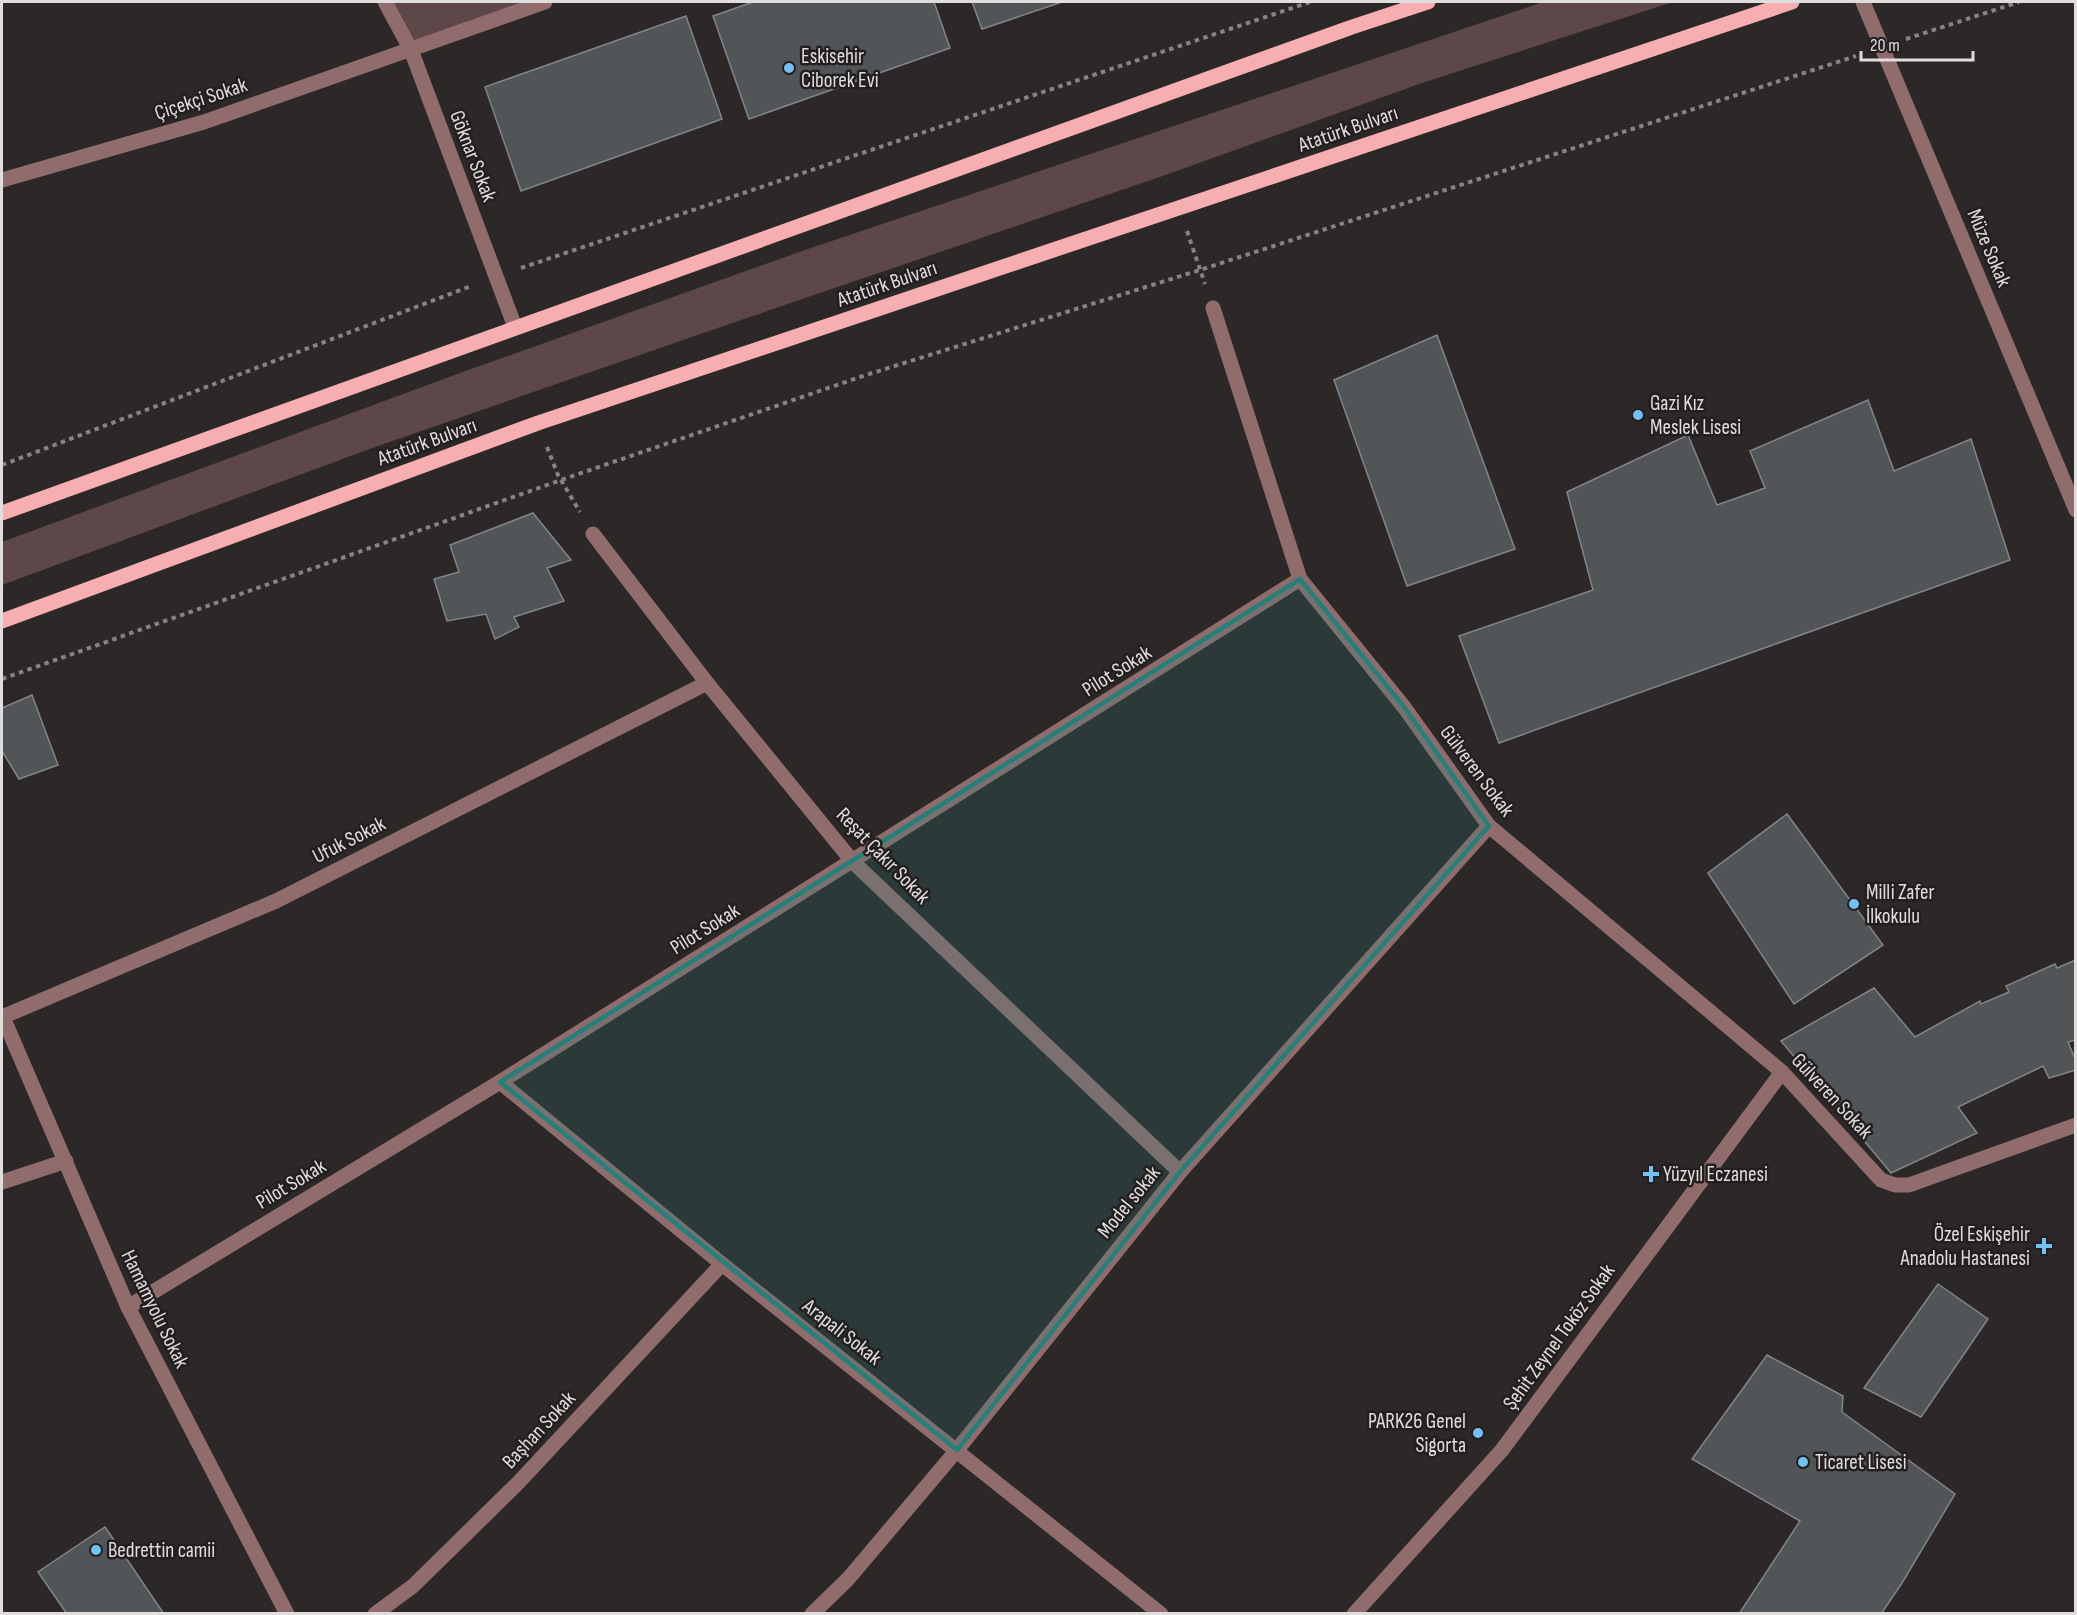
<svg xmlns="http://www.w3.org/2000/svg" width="2077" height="1615" viewBox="0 0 2077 1615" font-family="'Sofia Sans Condensed',sans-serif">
<rect width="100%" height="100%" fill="#2d2828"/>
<!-- green -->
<g fill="#5e4748">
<path d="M385 2H545L411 50Z"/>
<path d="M1543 2H1673L1422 83 1157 178 738 321 375 447 2 585V542L460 373 805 250Z"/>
</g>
<!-- building -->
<g fill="#515558" stroke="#808588" stroke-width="1.5">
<path d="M753 2H934L950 48 749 119 713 16Z"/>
<path d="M972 2H1062L982 29Z"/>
<path d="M686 16 722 119 521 191 485 87Z"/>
<path d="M1437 335 1515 549 1407 586 1334 380Z"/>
<path d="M1868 400 1894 471 1971 439 2010 560 1499 743 1459 636 1593 590 1567 492 1688 435 1717 505 1765 488 1750 451Z"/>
<path d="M533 513 571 560 547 568 564 601 514 617 519 627 495 639 486 614 447 621 434 579 459 572 450 545Z"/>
<path d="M32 695 58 765 19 779 2 751V708Z"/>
<path d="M1787 814 1883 945 1794 1004 1708 873Z"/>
<path d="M2076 960V1040L2068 1042 2076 1061V1070L2049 1078 2043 1066 1958 1107 1977 1133 1891 1173 1781 1041 1874 988 1915 1037 1980 1001 1981 1004 2009 992 2006 986 2055 964 2057 968Z"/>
<path d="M1938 1284 1988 1319 1921 1417 1864 1388Z"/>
<path d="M1767 1355 1843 1396 1842 1412 1955 1494 1902 1583 1881 1614H1739L1800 1521 1692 1459Z"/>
<path d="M105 1527 164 1614H67L38 1572Z"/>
</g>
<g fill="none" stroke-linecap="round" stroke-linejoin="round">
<!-- path -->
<g stroke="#878383" stroke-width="4" stroke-dasharray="4.5 4.5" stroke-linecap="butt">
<path d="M1906 39 2019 2"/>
<path d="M1187 231 1205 284"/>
<path d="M521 268 1310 2"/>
<path d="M547 447 558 475 580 512"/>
<path d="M2 465 471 286"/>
<path d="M2 679 561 480 866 375 1200 270 1856 56"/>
</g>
<!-- minor -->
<g stroke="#906c6d" stroke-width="15">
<path d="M385 2 411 50 515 327"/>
<path d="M1863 2 2076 510"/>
<path d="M2 180 204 122 545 2"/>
<path d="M1213 308 1300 579 1404 707 1489 826 1782 1072 1881 1180 1895 1185H1909L2076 1125"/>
<path d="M593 534 707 683 853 862 1180 1172"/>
<path d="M2 1015 128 1307 287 1614"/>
<path d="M2 1017 276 901 707 683"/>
<path d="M500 1082 722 1264 1161 1614"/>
<path d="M2 1182 66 1161"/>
<path d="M128 1307 500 1082 1300 579"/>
<path d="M375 1614 413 1586 518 1483 722 1264"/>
<path d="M812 1614 848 1579 957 1450 1180 1172 1489 826"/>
<path d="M1354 1614 1502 1450 1782 1072"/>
</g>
<!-- major -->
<g stroke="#f7aeb1" stroke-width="15">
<path d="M2 513 1352 27 1428 2"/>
<path d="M2 621 538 423 1792 2"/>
</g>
</g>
<!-- marked area -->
<path fill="#248079" fill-opacity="0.2" stroke="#248079" stroke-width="4.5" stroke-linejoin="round" d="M1300 579 1404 707 1489 826 1180 1172 957 1450 500 1082Z"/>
<!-- markers -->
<g fill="#72c1f5" stroke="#231f1f" stroke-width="2">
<circle cx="789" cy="68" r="6"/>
<circle cx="1638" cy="415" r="6"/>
<circle cx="1854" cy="904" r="6"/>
<path d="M1648 1165h6v6h6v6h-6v6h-6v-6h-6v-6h6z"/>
<path d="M2041 1237h6v6h6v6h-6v6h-6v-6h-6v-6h6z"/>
<circle cx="1478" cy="1433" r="6"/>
<circle cx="1803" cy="1462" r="6"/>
<circle cx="96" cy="1550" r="6"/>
</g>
<g text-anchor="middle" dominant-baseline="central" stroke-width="5" stroke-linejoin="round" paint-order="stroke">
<!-- poi labels -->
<g font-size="21" fill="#e0dddd" stroke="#231f1f" text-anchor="start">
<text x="801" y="56">Eskisehir<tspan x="801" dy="24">Ciborek Evi</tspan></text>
<text x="1650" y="403">Gazi Kız<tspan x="1650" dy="24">Meslek Lisesi</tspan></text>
<text x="1866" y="892">Milli Zafer<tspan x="1866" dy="24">İlkokulu</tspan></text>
<text x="1663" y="1174">Yüzyıl Eczanesi</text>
<text x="2030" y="1234" text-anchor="end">Özel Eskişehir<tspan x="2030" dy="24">Anadolu Hastanesi</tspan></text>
<text x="1466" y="1421" text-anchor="end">PARK26 Genel<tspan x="1466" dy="24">Sigorta</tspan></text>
<text x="1815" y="1462">Ticaret Lisesi</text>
<text x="108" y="1550">Bedrettin camii</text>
</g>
<!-- street labels -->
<g font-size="21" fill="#e0dddd" stroke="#231f1f">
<text transform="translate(201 99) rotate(-18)">Çiçekçi Sokak</text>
<text transform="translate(1348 129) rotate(-19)">Atatürk Bulvarı</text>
<text transform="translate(473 156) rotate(69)">Göknar Sokak</text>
<text transform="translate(1989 248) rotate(67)">Müze Sokak</text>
<text transform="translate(887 284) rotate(-19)">Atatürk Bulvarı</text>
<text transform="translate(427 442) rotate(-20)">Atatürk Bulvarı</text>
<text transform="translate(1117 671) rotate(-32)">Pilot Sokak</text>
<text transform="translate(1477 771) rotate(53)">Gülveren Sokak</text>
<text transform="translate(349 840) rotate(-27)">Ufuk Sokak</text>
<text transform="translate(883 856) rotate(46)">Reşat Çakır Sokak</text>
<text transform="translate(705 929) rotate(-32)">Pilot Sokak</text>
<text transform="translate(1832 1096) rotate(47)">Gülveren Sokak</text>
<text transform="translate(291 1184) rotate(-31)">Pilot Sokak</text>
<text transform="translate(1129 1202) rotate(-51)">Model sokak</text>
<text transform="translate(155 1309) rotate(64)">Hamamyolu Sokak</text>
<text transform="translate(842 1332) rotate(38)">Arapali Sokak</text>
<text transform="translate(1559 1337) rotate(-54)">Şehit Zeynel Toköz Sokak</text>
<text transform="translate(539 1430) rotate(-47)">Başhan Sokak</text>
</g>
</g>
<!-- border -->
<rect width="2077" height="1615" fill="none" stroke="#e0dddd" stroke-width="6"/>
<!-- scale -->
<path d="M1861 51v9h112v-9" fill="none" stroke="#e0dddd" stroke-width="3"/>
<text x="1870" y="51" font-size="18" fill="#e0dddd" stroke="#231f1f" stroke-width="4.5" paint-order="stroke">20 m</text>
</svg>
